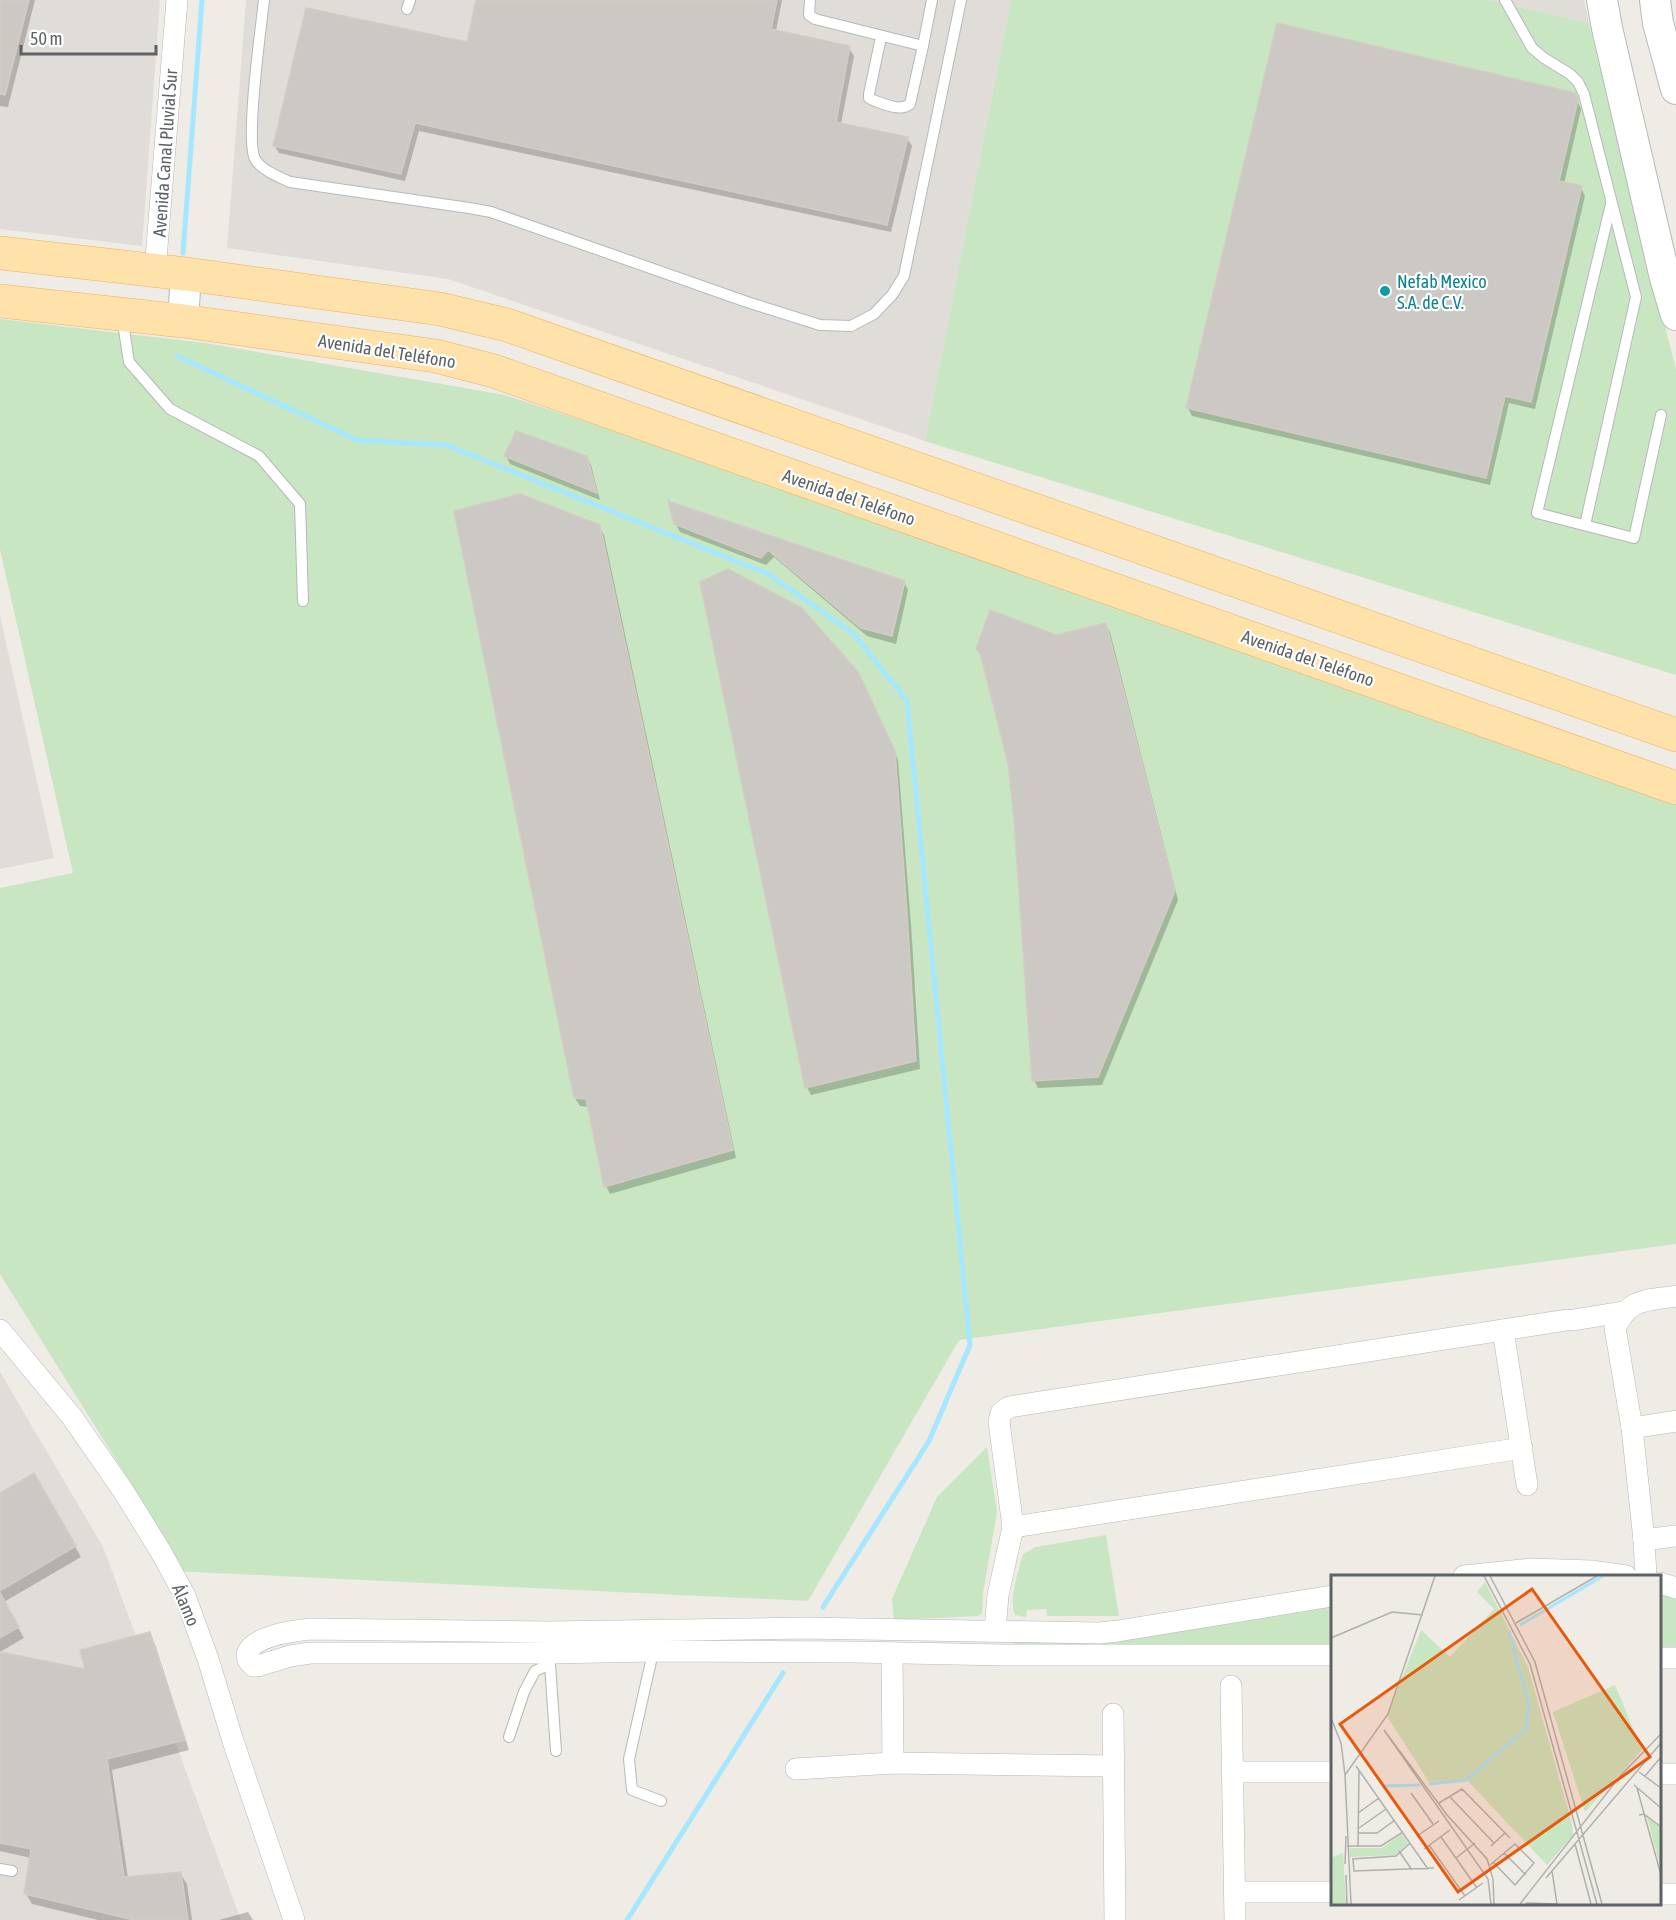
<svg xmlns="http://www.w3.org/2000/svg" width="1676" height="1920" viewBox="0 0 1676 1920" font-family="'Asap Condensed',sans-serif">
<rect width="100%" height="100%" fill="#efebe5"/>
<!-- industrial -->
<g fill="#e0ddd9">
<path d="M0 0H160L142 246 0 229Z"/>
<path d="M246 0H1011L925 441 448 279 227 248Z"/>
<path d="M1488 0H1584L1589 23Z"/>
<path d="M0 616 54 858 0 869Z"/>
<path d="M0 1372 103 1547 241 1920H0Z"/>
</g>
<!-- green -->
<g fill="#c8e6c1">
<path d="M1011 0H1488L1589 23 1676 370V675L925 441Z"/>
<path d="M0 319 205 343 505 395 944 539 1393 700 1676 804V1244L959 1340 808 1601 174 1571 158 1527 0 1274V888L73 873 0 549Z"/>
<path d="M987 1447 997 1512 983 1593 982 1613 978 1616 894 1620 892 1599 937 1497Z"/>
<path d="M1106 1535 1119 1616H1047L1046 1609 1027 1610 1026 1617 1015 1615C1008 1598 1019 1571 1023 1554L1036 1547Z"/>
<path d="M1660 1592 1676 1597V1649H1660Z"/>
<path d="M1332 1605V1647L1014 1650 1012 1637Z"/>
</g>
<!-- shadow -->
<g fill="#0003">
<path d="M0 0H35L8 107 0 106Z"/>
<path d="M478 0H782L776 31 849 48 854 56 841 124 907 138 912 146 891 232 419 131 405 181 279 153 274 145 468 44Z"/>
<path d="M1574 94 1581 109 1564 184 1581 188 1585 196 1535 409 1509 403 1490 485 1192 416 1188 408Z"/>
<path d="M506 456 586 457 591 465 600 500 510 464Z"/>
<path d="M675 523 904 582 908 590 896 644 867 636 774 557 766 565 680 532Z"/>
<path d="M599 526 604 535 736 1158 610 1194 606 1186 589 1107 580 1106 575 1098Z"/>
<path d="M1105 625 1110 632 1178 900 1102 1085 1038 1088 1034 1080 1015 820 1009 763 983 658 978 649 1056 636Z"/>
<path d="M862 681 898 760 911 924 920 1069 811 1095 807 1087Z"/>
<path d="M34 1475 81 1557 4 1602 24 1638 0 1652V1495Z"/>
<path d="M149 1634 155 1644 189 1750 112 1770 128 1878 180 1873 187 1884 192 1920H98L32 1904 26 1894 31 1858 0 1851V1653L87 1670Z"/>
<path d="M248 1912 253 1920H219Z"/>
</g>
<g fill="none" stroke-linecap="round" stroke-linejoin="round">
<!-- stream -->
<g stroke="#a5e7fe" stroke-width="5">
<path d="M183 253 202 0"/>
<path d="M177 356 357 440 446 445 768 574 854 634 907 701 970 1345 929 1441 823 1607"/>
<path d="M627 1920 783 1673"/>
</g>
</g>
<!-- building -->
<g fill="#ccc8c4" stroke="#d4ccc3" stroke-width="1.5">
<path d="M0 0H29L5 95 0 94Z"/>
<path d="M476 0H777L771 29 850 46 836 122 908 137 887 225 415 123 401 174 273 146 306 8 467 42Z"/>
<path d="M1277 23 1575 93 1577 97 1578 100 1559 181 1582 186 1531 402 1505 396 1486 478 1186 408Z"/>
<path d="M516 431 587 456 597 493 504 456Z"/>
<path d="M520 494 600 525 733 1150 604 1187 586 1099 574 1098 454 511Z"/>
<path d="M668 501 905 581 892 636 861 628 768 550 761 558 674 524Z"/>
<path d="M728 569 802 608 858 672 895 751 907 914 916 1061 805 1088 700 582Z"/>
<path d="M990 610 1056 635 1106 623 1175 891 1098 1077 1032 1081 1014 820 1008 763 980 653 976 649Z"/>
<path d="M34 1473 76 1546 0 1591V1493Z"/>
<path d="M0 1593 19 1627 0 1638Z"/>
<path d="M150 1632 185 1740 107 1759 124 1877 181 1872 188 1920H134L24 1894 31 1849 0 1843V1652L85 1669 80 1650Z"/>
</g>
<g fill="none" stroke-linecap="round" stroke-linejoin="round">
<defs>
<g id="service">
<path d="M264 0C261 28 245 140 255 159 261 170 279 177 290 182L469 208 491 212 747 302 820 325 851 326 874 314 892 295 904 276 961 0"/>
<path d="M810 0 809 15 815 19 923 46 910 104C900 112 884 104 873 100L869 98V94L881 37"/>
<path d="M1505 0 1532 48 1544 58 1570 74 1578 82 1584 94 1636 297 1585 525"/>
<path d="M407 9 410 0"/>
<path d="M923 46 932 0"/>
<path d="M1611 204 1537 513 1634 538 1661 415"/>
<path d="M122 317 129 362 170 409 259 456 300 504 303 601"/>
<path d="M654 1648 629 1759 632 1790 661 1801"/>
<path d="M549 1650 556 1751"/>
<path d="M509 1737 524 1692 535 1671 550 1664"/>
<path d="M0 1869 12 1871"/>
</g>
<g id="minor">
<path d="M155 271 177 0"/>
<path d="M1573 1320 1623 1312"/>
<path d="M0 1330 72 1417 124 1492 161 1552 185 1596 208 1659 233 1741 294 1920"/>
<path d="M1503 1330 1527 1485"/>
<path d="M1632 1428 1676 1421"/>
<path d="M1013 1527 1522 1448"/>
<path d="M1644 1540 1676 1536"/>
<path d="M1464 1576 1531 1569 1591 1571 1626 1576"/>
<path d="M1646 1576 1644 1540 1632 1428 1615 1328C1630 1297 1646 1301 1676 1296"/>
<path d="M1660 1583 1676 1588"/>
<path d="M1332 1596 1118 1631 1099 1633 804 1628 549 1632 310 1629C292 1631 253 1636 247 1654L248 1660 253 1666H258L290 1656 310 1653H549L654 1651 855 1652 1004 1655H1332"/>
<path d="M995 1630 998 1595 1013 1527 999 1422 1001 1413 1009 1407 1567 1320"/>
<path d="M892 1653 893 1763"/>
<path d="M1660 1658H1676"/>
<path d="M1231 1686 1235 1920"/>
<path d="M1113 1714 1115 1920"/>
<path d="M796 1769 893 1763 1112 1766"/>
<path d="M1233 1772H1332"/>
<path d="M1660 1774H1676"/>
<path d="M1235 1892H1332"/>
<path d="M1660 1894H1676"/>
</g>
<g id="secondary">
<path d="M1602 0 1607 28 1665 278 1676 315"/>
<path d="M1655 0 1658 23 1676 89"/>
<path d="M183 321 186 274"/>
</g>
<g id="primary">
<path d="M0 253 186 274 440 309 507 325 1676 735"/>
<path d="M0 301 183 321 436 356 494 371 1676 788"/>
</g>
</defs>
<!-- service casing -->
<use href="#service" stroke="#b5b8bb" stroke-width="12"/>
<!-- minor casing -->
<use href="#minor" stroke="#b5b8bb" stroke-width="22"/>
<!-- secondary casing -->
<use href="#secondary" stroke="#b3b9bc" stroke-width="32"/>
<!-- primary casing -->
<use href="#primary" stroke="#f0ad5c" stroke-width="34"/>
<!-- service -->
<use href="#service" stroke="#fff" stroke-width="10"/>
<!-- minor -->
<use href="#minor" stroke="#fff" stroke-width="21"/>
<!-- secondary -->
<use href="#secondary" stroke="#fff" stroke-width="30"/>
<!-- primary -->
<use href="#primary" stroke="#fee2aa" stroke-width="33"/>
</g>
<!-- markers -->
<circle fill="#0f9aa8" stroke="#fff" stroke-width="2" cx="1385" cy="291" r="6"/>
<g text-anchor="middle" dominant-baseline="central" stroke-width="4.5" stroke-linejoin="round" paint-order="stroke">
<!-- street labels -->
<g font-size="18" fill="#5c6265" stroke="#fff">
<text transform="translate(165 153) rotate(-86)">Avenida Canal Pluvial Sur</text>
<text transform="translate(387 351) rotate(9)">Avenida del Teléfono</text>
<text transform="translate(849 497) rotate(19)">Avenida del Teléfono</text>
<text transform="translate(1308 658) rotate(19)">Avenida del Teléfono</text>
<text transform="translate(186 1605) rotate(67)">Álamo</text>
</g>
<!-- culture labels -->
<g font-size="18" fill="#0d838f" stroke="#fff" text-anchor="start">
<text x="1397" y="281">Nefab Mexico<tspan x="1397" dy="21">S.A. de C.V.</tspan></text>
</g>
</g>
<!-- overview -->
<g transform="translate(1331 1575)">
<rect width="330" height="330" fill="#efebe5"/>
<path d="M154 7 197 92 241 249 242 260 216 290 135 204 98 207 56 141 90 55 119 82 163 34 146 17ZM284 110 311 175 254 237 222 137ZM316 242 330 253V292L329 291ZM71 259 77 268 65 280 19 282V273H51ZM12 278 15 329H0V283Z" fill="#c8e6c1"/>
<path fill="none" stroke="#a5e7fe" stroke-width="3" d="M189 50 272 1M98 209 135 205 195 154 198 131 178 56M51 211 89 210"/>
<path fill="none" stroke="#b0b0ae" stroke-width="1.5" d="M153 1 199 89 266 329M159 1 204 87 271 329M185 48 266 1M0 63 61 37 92 40M0 143 10 168 14 200 20 329M25 191 97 294M308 197 330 213M14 200 57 139 104 1M314 201 330 182M303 210 330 233M306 213 330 300M80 218 102 249M0 221V277M119 222 163 268M108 228 131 214 179 263M27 238 48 223M308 240 313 239 330 252M28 253 55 234M27 258H46L64 245M86 261 108 246M110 262 146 313M244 269 260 329M98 270 134 321M16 271H50L72 257M160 271 174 258M27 272 28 195M93 274 119 255M68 276 81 295M173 278 195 300M125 283 144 268M21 284 65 281 79 268M22 284 23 296 103 293M14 289 15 261M159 290 184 269 203 288 184 310 162 287M221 296 226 329M15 300 16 329M215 303 330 168M128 325 152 308M195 328 226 329M160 329 157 304 53 155 116 240 156 284 162 304 163 329M189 329 290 200 330 159"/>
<path fill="#e8590c" fill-opacity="0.15" stroke="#e8590c" stroke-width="3" d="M201 14 319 182 127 317 9 149Z"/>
<rect width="330" height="330" fill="none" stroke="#5c6265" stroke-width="3"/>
</g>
<!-- scale -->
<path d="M21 45v9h135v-9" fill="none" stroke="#5c6265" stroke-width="3"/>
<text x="30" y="45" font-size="18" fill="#5c6265" stroke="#ffffff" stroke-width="4.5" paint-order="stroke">50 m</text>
</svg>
